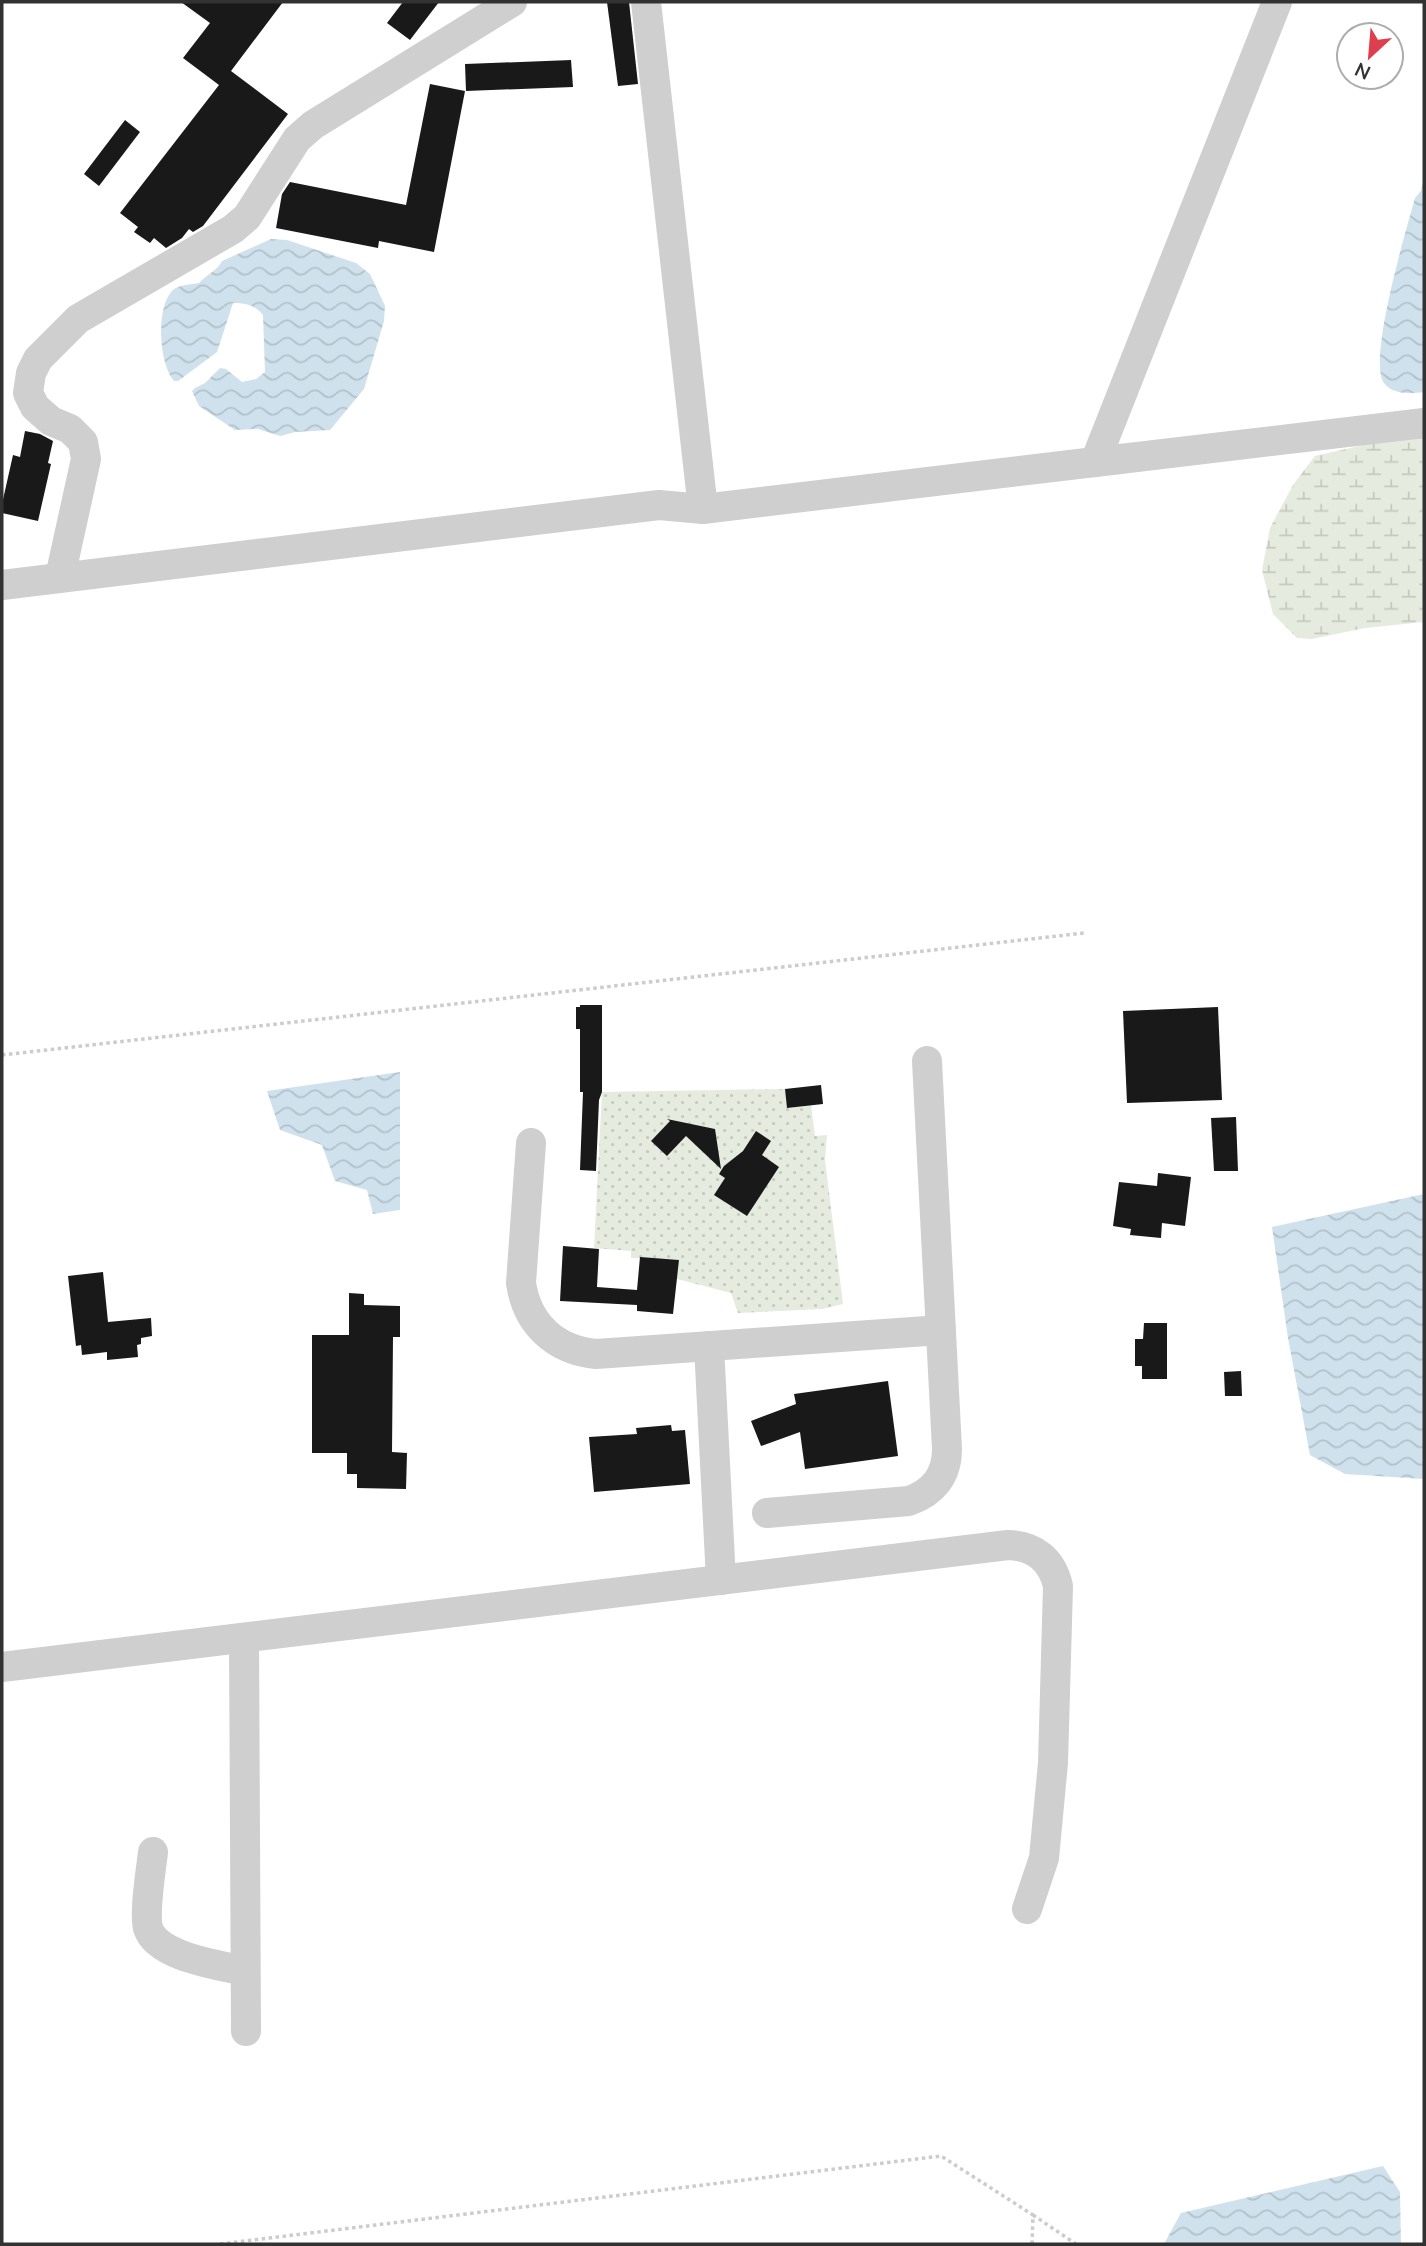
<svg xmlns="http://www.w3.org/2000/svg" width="1426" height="2246" viewBox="0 0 1426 2246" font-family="Mulish,sans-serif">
<defs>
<pattern id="grass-dots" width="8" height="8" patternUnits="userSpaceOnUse" patternTransform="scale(1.75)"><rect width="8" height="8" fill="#e5ebde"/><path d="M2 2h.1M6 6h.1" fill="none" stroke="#c5cabf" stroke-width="1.8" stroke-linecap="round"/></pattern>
<pattern id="wetland-marsh" width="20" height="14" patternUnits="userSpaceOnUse" patternTransform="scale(1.75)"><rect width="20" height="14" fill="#e5ebde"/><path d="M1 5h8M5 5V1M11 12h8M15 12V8" fill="none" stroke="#c5cabf"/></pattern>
<pattern id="water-waves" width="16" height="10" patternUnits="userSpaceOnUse" patternTransform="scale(1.75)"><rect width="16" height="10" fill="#cfe1ec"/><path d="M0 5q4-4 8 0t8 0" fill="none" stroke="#b2c2cb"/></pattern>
</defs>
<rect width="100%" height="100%" fill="#fff"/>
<!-- grass -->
<path fill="url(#grass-dots)" d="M785 1089 788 1108 811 1105 815 1136 827 1135 825 1160 843 1304 822 1309 738 1313 731 1293 677 1279 679 1260 631 1258V1251L594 1248 602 1092Z"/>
<!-- wetland -->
<path fill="url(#wetland-marsh)" d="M1424 434V622L1365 628 1312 639 1297 638 1273 614 1262 570 1270 528 1293 485 1315 456 1408 435Z"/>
<!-- water -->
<g fill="url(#water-waves)">
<path d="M1424 178V392C1411 394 1393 395 1384 383 1367 361 1407 227 1415 198L1421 191Z"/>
<path d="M271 239 287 240 356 263 370 274 385 306 384 321 364 389 330 430 295 432 280 436 258 429 235 430 199 406 192 391 195 388 205 383 220 368 226 369 242 382 256 379 265 372 263 315C255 305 245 303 233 303L217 352 213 355 178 381H174C159 364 155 307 173 290 180 284 190 285 199 283 207 274 217 271 222 261Z"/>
<path d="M400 1072V1210L373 1214 367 1190 335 1181 322 1145 280 1130 267 1091Z"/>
<path d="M1424 1194V1479L1345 1474 1310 1455 1288 1338 1272 1227Z"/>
<path d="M1383 2166 1400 2192 1401 2244H1164L1181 2213Z"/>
</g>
<!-- building -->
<g fill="#191919">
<path d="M181 2H283L231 71 288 114 203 226 193 232 189 229 182 238 166 248 154 238 150 243 134 232 138 227 120 213 219 85 183 58 210 23Z"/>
<path d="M403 2H439L410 40 387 23Z"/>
<path d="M607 2H629L638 84 618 86Z"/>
<path d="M571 60 573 87 466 91 465 64Z"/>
<path d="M430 84 465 91 434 252 379 241 378 248 276 228 282 194 290 182 406 205Z"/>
<path d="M125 120 140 132 99 186 84 174Z"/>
<path d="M25 431 40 434 53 441 48 463 51 464 38 521 2 513V504L13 455 20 457Z"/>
<path d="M580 1005H602V1092L599 1100 596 1171 580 1170 583 1092H580V1029H576V1007H580Z"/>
<path d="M1218 1007 1222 1100 1127 1103 1123 1011Z"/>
<path d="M821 1085 823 1104 787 1108 785 1089Z"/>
<path d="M1236 1117 1238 1171H1214L1211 1118Z"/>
<path d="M667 1119 715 1129 721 1169 686 1136 667 1156 651 1141 670 1121Z"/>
<path d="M756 1131 771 1141 762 1155 779 1167 747 1216 714 1195 725 1178 719 1174 724 1166 743 1151Z"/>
<path d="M1158 1173 1191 1177 1185 1226 1162 1223 1161 1238 1130 1235 1131 1229 1113 1226 1119 1182 1157 1186Z"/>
<path d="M563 1246 599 1249 597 1287 637 1290 640 1257 679 1260 673 1314 637 1311V1305L560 1301Z"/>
<path d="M103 1272 108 1322 151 1318 152 1336 141 1338V1344L137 1345 138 1357 107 1360V1352L82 1355 81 1345 76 1346 68 1276Z"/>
<path d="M349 1293 364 1294V1305L400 1306V1337H393L392 1452 407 1453 406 1489 357 1488V1474H347V1453H312V1335H349Z"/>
<path d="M1144 1323H1167V1379H1142V1366H1135V1339H1143Z"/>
<path d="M1241 1371 1242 1396H1225L1224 1372Z"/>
<path d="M888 1381 898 1456 805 1469 800 1432 761 1446 751 1421 796 1404 794 1394Z"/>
<path d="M671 1425 672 1431 685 1430 690 1484 594 1492 589 1437 637 1434 636 1428Z"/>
</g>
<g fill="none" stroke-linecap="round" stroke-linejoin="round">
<!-- path -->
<g stroke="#ccc" stroke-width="3.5" stroke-dasharray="3.5 3.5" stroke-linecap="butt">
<path d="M2 1055 1084 933"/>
<path d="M1033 2215 1076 2244"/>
<path d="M220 2244 941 2156 1033 2215 1032 2244"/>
</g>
<!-- minor -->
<g stroke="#cfcfcf" stroke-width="30">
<path d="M646 2 703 509"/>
<path d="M1095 462 1424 423"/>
<path d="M60 577 86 459 83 442 70 429 51 421 35 407 28 393 31 373 38 359 78 319 233 229 247 217 297 139 313 125 512 2"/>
<path d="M2 585 659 505 703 509 1095 462 1277 2"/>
<path d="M531 1143 521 1283C527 1324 555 1350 596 1354L941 1330"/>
<path d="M709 1346 721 1580"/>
<path d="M767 1513 909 1501C934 1492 947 1475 947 1449L927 1061"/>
<path d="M244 1638 246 2031"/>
<path d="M2 1667 1008 1545C1035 1546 1052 1560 1058 1586L1053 1763 1044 1858 1027 1909"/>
<path d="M153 1852C151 1870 144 1912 148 1928 157 1957 219 1965 245 1971"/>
</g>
</g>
<!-- border -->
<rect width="1426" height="2246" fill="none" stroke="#323232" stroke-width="7"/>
<!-- north arrow -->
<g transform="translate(1370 56) rotate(206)"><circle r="33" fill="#ffffff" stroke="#adadad" stroke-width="2"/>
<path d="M0-5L12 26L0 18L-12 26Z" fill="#de3f4d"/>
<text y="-10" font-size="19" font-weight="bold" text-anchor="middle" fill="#323232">N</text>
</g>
</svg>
